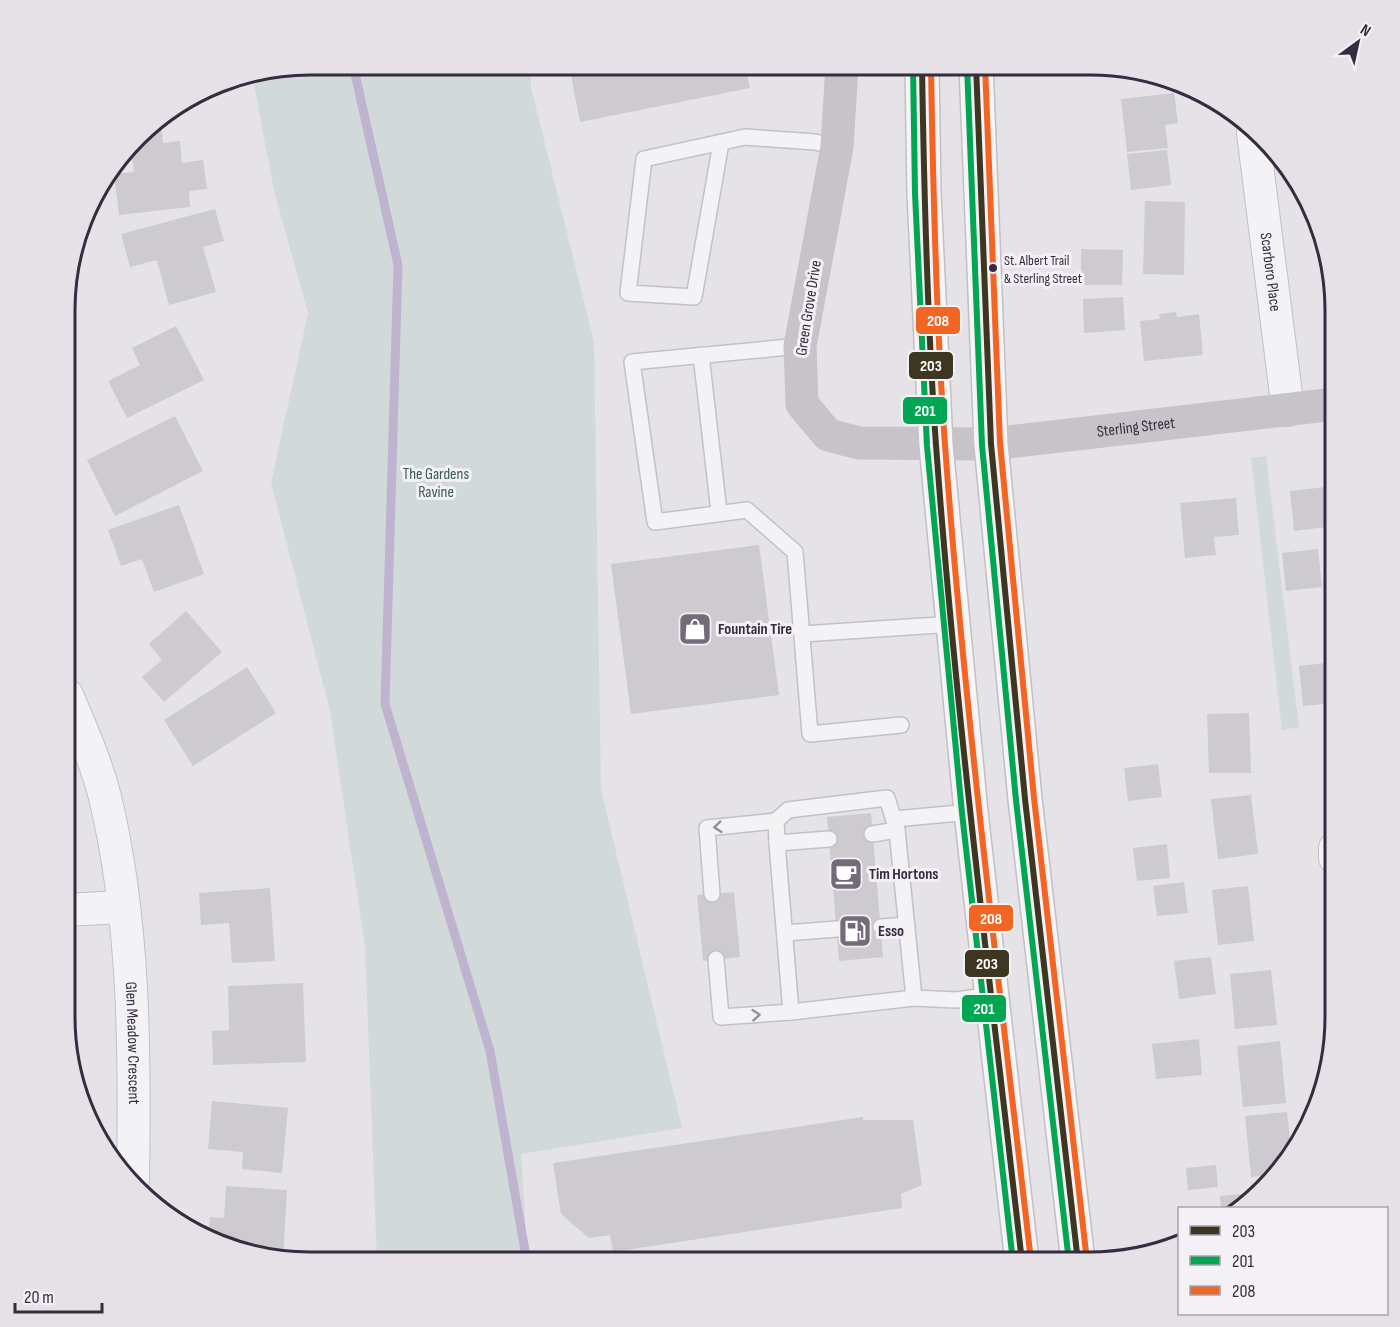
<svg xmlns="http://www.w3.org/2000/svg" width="1400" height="1327" viewBox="0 0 1400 1327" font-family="'Sofia Sans Condensed',sans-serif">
<rect width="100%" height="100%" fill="#e5e3e7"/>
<!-- green -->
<g fill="#d2dad9">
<path d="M310 65H531V87L594 342 601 789 682 1128 521 1154 528 1262H377L365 947 330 711 271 483 308 313 274 191 252 74Z"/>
<path d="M1266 456 1299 727 1282 730 1251 458Z"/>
</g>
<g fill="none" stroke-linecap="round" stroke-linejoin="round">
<!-- stream -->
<path stroke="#c0b3d0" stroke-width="9" d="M353 65 398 265 385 704 490 1051 527 1262"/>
</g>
<!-- building -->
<g fill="#cdcbcf">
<path d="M569 65H745L750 88 580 122Z"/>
<path d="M1174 93 1178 123 1165 125 1168 148 1127 152 1121 99Z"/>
<path d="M161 127 163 143 180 141 182 163 203 160 207 189 189 191 190 207 119 215 114 174 134 172 131 147 146 129Z"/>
<path d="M1167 150 1171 185 1131 190 1127 154Z"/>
<path d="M1145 201 1185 202 1184 275 1143 274Z"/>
<path d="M215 209 224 241 203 247 216 292 169 305 157 260 130 267 121 234Z"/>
<path d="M1081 249 1123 250 1122 285H1081Z"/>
<path d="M1123 297 1125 330 1084 333 1083 299Z"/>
<path d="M1176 312 1177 317 1199 314 1203 355 1144 361 1140 321 1160 319 1159 314Z"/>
<path d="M176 326 204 380 127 418 108 381 140 365 132 348Z"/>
<path d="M175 416 203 471 115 516 87 460Z"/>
<path d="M1335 486V526L1294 531 1290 491Z"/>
<path d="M1236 498 1239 535 1214 537 1216 555 1185 558 1180 503Z"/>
<path d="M179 505 204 574 154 592 142 559 121 566 108 530Z"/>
<path d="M759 545 779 695 631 714 611 564Z"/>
<path d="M1318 549 1322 587 1286 591 1282 553Z"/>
<path d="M1332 605H1335V622L1333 623Z"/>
<path d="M186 611 222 652 164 702 142 677 162 660 149 644Z"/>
<path d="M1335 662V703L1303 706 1299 666Z"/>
<path d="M247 667 276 713 193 766 164 720Z"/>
<path d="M1249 713 1251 773H1209L1207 714Z"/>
<path d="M1158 764 1162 797 1128 801 1124 768Z"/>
<path d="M1251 795 1258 854 1218 859 1211 799Z"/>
<path d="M871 813 883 957 839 961 827 817Z"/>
<path d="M1167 844 1170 878 1137 881 1133 848Z"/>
<path d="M1184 882 1188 913 1157 916 1153 886Z"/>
<path d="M1248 886 1254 941 1218 945 1212 890Z"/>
<path d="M270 888 275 961 232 963 229 923 201 925 199 893Z"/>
<path d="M734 892 740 957 703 961 697 895Z"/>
<path d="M1211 957 1216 994 1179 999 1174 961Z"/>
<path d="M1271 970 1277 1025 1235 1029 1230 974Z"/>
<path d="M303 983 306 1062 213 1065 212 1031 229 1030 228 986Z"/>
<path d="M65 1014H71L73 1060 65 1032Z"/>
<path d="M1199 1039 1202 1075 1156 1079 1152 1044Z"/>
<path d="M1280 1041 1286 1103 1243 1107 1237 1046Z"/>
<path d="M212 1101 288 1108 282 1173 242 1169 243 1152 208 1149Z"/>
<path d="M1287 1112 1291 1149 1269 1175 1251 1177 1245 1116Z"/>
<path d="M863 1117V1120H913L922 1185 901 1194 902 1208 613 1252 610 1235 589 1238 561 1214 553 1163Z"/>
<path d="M1216 1165 1218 1187 1188 1190 1186 1168Z"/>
<path d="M226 1186 287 1190 283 1259 208 1239 210 1217 224 1218Z"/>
<path d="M1252 1193 1242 1208H1221L1220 1196Z"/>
</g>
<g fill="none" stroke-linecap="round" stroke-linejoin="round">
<defs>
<g id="lane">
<path d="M721 143 694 297 628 293 644 159 745 137 815 142 837 147"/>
<path d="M800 346 632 362 655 522 747 510 795 552 810 734 901 725"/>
<path d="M701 355 719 512"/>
<path d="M802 634 954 624"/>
<path d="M894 819 971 812"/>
<path d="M872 834 897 830"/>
<path d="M829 839 777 843 791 1012 914 998 956 1000 992 995"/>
<path d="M777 843 776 821 788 810 887 798 897 830 914 998"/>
<path d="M712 894 707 828 776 821"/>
<path d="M881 927 907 925"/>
<path d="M785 933 837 929"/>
<path d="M716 959 721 1017 791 1012"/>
</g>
<g id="street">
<path id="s1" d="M1253 133 1288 410"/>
<path id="s2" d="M67 695C81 728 96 762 105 797 135 922 135 1053 133 1181"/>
<path d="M1335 848V858"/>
<path d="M66 910 122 907"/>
</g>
<g id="primary">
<path d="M922 65 924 193 936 445 971 812 1022 1262"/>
<path d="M976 65 991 444 1025 799 1078 1262"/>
</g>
</defs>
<!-- lane casing -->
<use href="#lane" stroke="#c3c1c5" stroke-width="18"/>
<!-- street casing -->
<use href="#street" stroke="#c3c1c5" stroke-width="34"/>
<!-- primary casing -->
<use href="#primary" stroke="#c2bfc5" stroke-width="36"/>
<!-- lane -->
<use href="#lane" stroke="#f3f2f4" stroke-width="15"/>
<!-- street -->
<use href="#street" stroke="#f3f2f4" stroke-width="32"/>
<!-- secondary -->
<path stroke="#c7c3c8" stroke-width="33" id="s3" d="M842 65 837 147 800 346 802 404 828 435 859 443 991 444 1335 404"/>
<!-- primary -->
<use href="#primary" stroke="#f6f6f6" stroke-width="33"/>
<defs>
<g id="bus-1">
<path d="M922 65C924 192 927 319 936 445 956 718 991 990 1022 1262"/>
<path d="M976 65 991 444 1025 799 1078 1262"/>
</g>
<g id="bus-2">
<path d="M913 65 915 193 927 446 962 813 1013 1262"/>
<path d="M967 65 982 445 1016 800 1069 1262"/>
</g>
<g id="bus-3">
<path d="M931 65C933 191 936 319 945 445 965 717 1000 989 1031 1261"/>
<path d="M985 65 1000 443 1034 798 1087 1261"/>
</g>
</defs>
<!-- bus-1 casing -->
<use href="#bus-1" stroke="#f4f1f6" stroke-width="10"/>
<!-- bus-2 casing -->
<use href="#bus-2" stroke="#f4f1f6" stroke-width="10"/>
<!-- bus-3 casing -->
<use href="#bus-3" stroke="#f4f1f6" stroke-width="10"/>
<!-- bus-1 -->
<use href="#bus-1" stroke="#3d3621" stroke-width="6"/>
<!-- bus-2 -->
<use href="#bus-2" stroke="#00a651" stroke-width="6"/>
<!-- bus-3 -->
<use href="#bus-3" stroke="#f26522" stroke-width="6"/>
</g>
<!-- one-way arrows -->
<defs><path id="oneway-chevron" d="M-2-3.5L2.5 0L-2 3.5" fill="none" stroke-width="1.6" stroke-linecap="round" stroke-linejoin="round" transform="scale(1.5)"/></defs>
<g stroke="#948e9a">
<use href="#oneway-chevron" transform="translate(718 827) rotate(174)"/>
<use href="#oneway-chevron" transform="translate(756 1015) rotate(-5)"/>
</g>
<!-- icons -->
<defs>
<symbol id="shop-square" viewBox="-11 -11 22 22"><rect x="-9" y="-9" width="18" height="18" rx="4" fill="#736b7a" stroke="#f4f1f6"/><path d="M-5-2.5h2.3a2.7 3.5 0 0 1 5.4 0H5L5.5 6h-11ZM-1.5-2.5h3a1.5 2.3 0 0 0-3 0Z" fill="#fff"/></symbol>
<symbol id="cafe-square" viewBox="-11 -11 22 22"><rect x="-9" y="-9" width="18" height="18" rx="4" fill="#736b7a" stroke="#f4f1f6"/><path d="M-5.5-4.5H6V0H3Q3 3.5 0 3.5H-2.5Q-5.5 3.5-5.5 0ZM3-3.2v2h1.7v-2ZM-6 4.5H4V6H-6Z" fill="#fff"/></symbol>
<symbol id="fuel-square" viewBox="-11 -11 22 22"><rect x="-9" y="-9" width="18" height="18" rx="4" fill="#736b7a" stroke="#f4f1f6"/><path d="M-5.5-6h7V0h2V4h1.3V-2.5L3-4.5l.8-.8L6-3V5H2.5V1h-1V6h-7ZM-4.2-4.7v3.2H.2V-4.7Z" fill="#fff"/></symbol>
</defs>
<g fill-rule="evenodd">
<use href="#shop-square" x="676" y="610" width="38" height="38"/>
<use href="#cafe-square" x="827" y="855" width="38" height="38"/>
<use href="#fuel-square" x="836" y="912" width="38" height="38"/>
</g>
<!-- markers -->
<circle fill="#362b3f" stroke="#f4f1f6" stroke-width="2" cx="993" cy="268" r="5"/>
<g text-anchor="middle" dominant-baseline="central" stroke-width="6" stroke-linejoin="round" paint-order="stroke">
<!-- bus labels -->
<g font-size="14" fill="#362b3f" stroke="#f4f1f6" text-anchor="start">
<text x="1004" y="260">St. Albert Trail<tspan x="1004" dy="18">&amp; Sterling Street</tspan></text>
</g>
<!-- street labels -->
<g font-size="16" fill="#362b3f" stroke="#f4f1f6">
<text stroke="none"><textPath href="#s1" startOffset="140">Scarboro Place</textPath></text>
<text transform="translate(809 308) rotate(-81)">Green Grove Drive</text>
<text stroke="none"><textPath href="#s3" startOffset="693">Sterling Street</textPath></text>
<text stroke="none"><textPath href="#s2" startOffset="357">Glen Meadow Crescent</textPath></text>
</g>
<!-- park labels -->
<g font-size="16" fill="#395a51" stroke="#f4f1f6">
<text x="436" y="474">The Gardens<tspan x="436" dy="18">Ravine</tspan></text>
</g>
<!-- poi labels -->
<g font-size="16" font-weight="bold" fill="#362b3f" stroke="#f4f1f6" text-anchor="start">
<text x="718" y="629">Fountain Tire</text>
<text x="869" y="874">Tim Hortons</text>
<text x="878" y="931">Esso</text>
</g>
</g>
<!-- crop -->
<path d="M0 0H1400V1327H0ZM310 75H1090A235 235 0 0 1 1325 310V1017A235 235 0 0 1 1090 1252H310A235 235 0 0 1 75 1017V310A235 235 0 0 1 310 75Z" fill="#e5e1e7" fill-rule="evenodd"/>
<path fill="none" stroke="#362b3f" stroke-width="3" d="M310 75H1090A235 235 0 0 1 1325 310V1017A235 235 0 0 1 1090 1252H310A235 235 0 0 1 75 1017V310A235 235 0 0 1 310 75Z"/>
<g stroke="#f4f1f6" stroke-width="2">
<rect x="915" y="306" width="46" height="29" rx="6" fill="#f26522"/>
<rect x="908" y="351" width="46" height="29" rx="6" fill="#3d3621"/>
<rect x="902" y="396" width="46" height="29" rx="6" fill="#00a651"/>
<rect x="968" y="904" width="46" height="28" rx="6" fill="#f26522"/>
<rect x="964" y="949" width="46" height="29" rx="6" fill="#3d3621"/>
<rect x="961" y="994" width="46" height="29" rx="6" fill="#00a651"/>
</g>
<g font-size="16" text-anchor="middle" font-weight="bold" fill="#fff">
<text x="938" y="326">208</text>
<text x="931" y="371">203</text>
<text x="925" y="416">201</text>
<text x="991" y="924">208</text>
<text x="987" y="969">203</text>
<text x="984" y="1014">201</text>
</g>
<!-- legend -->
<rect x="1178" y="1207" width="210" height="108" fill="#f4f1f6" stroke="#a8a2ad" stroke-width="1.5"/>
<rect x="1190" y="1226" width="30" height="9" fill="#3d3621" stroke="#a8a2ad" stroke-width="1.5"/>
<text x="1232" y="1237" font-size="18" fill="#362b3f">203</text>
<rect x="1190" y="1256" width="30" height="9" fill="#00a651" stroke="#a8a2ad" stroke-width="1.5"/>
<text x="1232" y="1267" font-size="18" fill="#362b3f">201</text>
<rect x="1190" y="1286" width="30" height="9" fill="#f26522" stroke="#a8a2ad" stroke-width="1.5"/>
<text x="1232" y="1297" font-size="18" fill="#362b3f">208</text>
<!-- north arrow -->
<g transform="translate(1358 42) rotate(33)" stroke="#f4f1f6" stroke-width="4.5" paint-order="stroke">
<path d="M0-4.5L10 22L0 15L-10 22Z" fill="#362b3f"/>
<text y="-9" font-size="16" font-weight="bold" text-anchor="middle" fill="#362b3f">N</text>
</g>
<!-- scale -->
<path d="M15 1303v9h87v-9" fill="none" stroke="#362b3f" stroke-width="3"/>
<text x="24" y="1303" font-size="18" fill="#362b3f" stroke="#f4f1f6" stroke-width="4.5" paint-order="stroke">20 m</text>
</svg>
